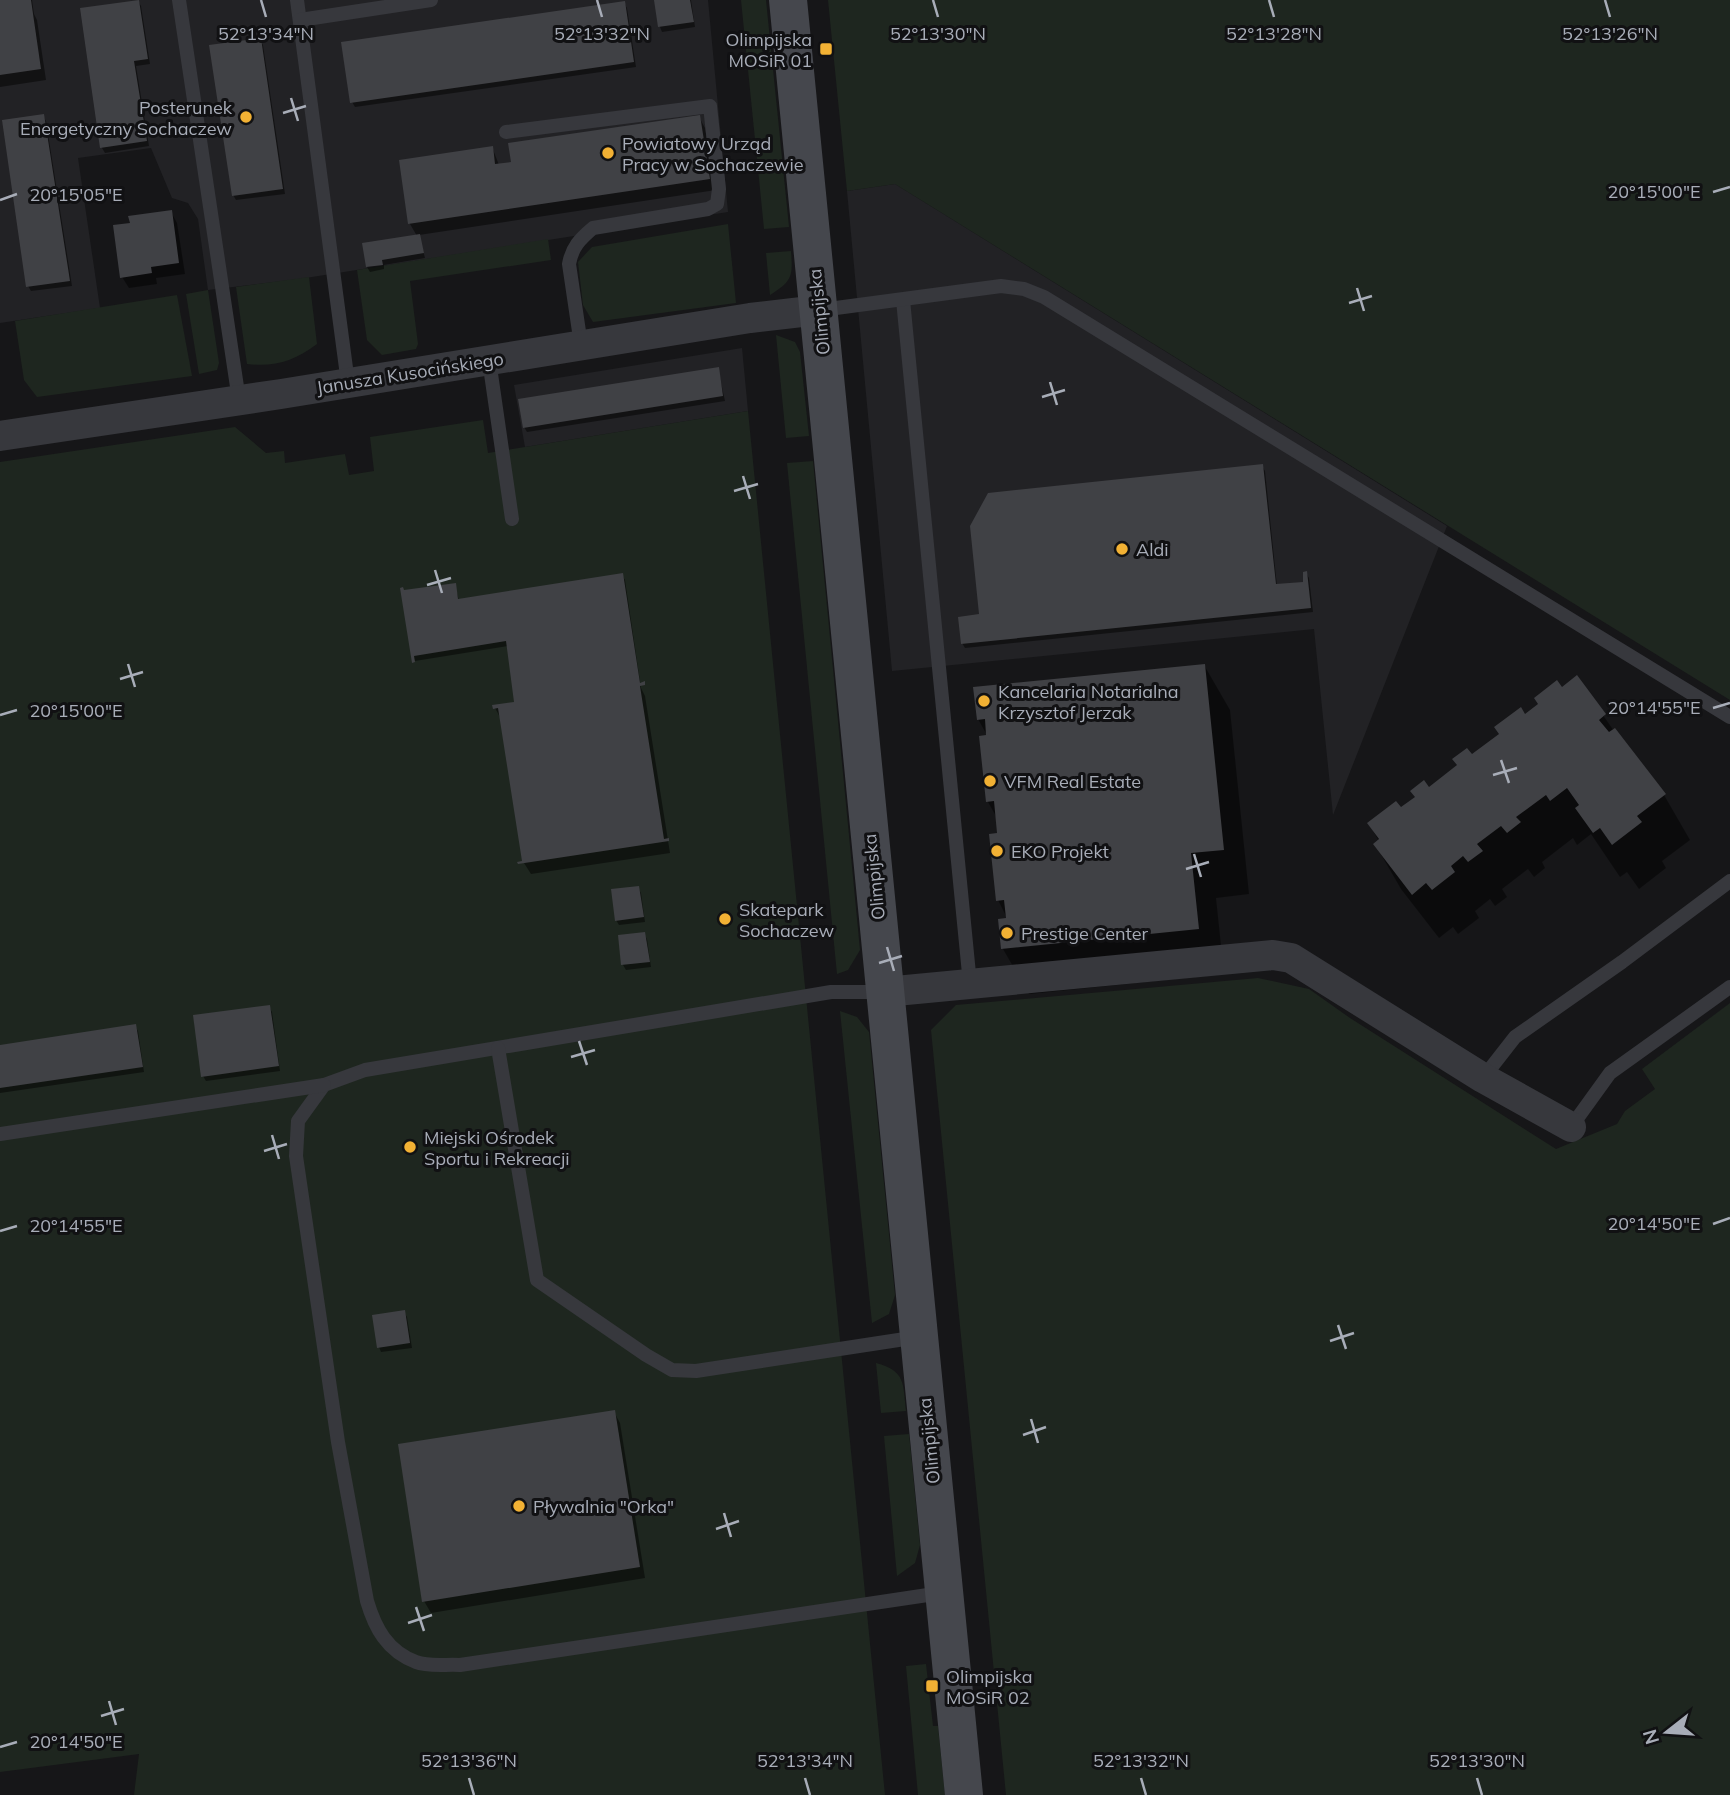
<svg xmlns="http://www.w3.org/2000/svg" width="1730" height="1795" viewBox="0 0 1730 1795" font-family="Mulish,sans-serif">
<rect width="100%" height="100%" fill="#161618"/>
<!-- built -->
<g fill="#222225">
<path d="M0 0H708L728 212 299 279 208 290 198 219 188 203 172 198 151 148 78 158 100 308 0 323Z"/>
<path d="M895 184 1447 526 1333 815 1314 629 892 671 847 191Z"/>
<path d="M742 348 748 411 525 447 514 385Z"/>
</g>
<!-- green -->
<g fill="#1e261f">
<path d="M741 0H766L789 227 764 229Z"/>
<path d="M828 0H1730V700L895 184 847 191Z"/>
<path d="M728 224 736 303 593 322 583 305 578 262 592 247Z"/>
<path d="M548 239 551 260 410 281 418 344 416 349 382 355 367 340 357 270Z"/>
<path d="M791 251C793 277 792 281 770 295L766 253Z"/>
<path d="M309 277 317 344C294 361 276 367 247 364L236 287Z"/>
<path d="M208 290 219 363 217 370 199 374 186 294Z"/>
<path d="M177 295 192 376 37 397 24 380 15 321Z"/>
<path d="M776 335 795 342 800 352 809 436 786 438Z"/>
<path d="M748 411 885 1795H134L139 1754 0 1772V462L235 427 266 453 284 451 285 463 345 454 349 475 374 471 370 437 483 420 488 453Z"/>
<path d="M813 461 860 950 848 970 837 974 787 463Z"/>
<path d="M1258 978 1309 989 1350 1018 1556 1149 1617 1124 1625 1111 1655 1089 1642 1069 1730 1003V1795H1006L931 1030 956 1005Z"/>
<path d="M840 1011 857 1017 869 1032 895 1295 889 1314 872 1323Z"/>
<path d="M876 1363C906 1371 903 1384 906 1411L881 1413Z"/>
<path d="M909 1434 920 1545 915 1563 897 1576 884 1436Z"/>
<path d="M926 1664 933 1726H938L945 1795H918L906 1666Z"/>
</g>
<!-- shadow -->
<g fill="#0007">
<path d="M0 0H32L34 14 37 20 46 80 0 87Z"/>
<path d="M656 0H691L695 27 662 32 660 27Z"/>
<path d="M138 1 141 6 150 64 136 66 149 146 105 153 102 148Z"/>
<path d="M624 3 627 8 636 67 355 107 352 102Z"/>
<path d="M260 40 263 45 285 194 236 200 233 195Z"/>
<path d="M43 116 46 121 72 286 31 291 28 286Z"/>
<path d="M699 117 705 128 716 190 419 235 425 258 384 265V269L370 272 367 267 417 236 410 224 401 161 492 147 499 165 513 163Z"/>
<path d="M171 212 177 223 185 274 156 278 157 284 129 288 122 277 132 224Z"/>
<path d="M718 369 725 401 527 432 524 427Z"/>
<path d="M1262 466 1265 471 1277 586 1305 583 1306 573 1309 578 1313 612 965 648 962 643 981 616Z"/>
<path d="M622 575 625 580 641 688 645 696 670 853 531 874 524 863 501 719 495 708 516 703 508 646 415 661 412 656 402 587 404 592 455 585 459 601Z"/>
<path d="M1204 665 1230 710 1249 894 1216 898 1224 974 1029 994 1003 949 1000 920H1008L998 900 999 835 997 818 988 802V737L978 719Z"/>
<path d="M1577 678 1614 731 1664 795 1690 840 1662 861 1666 868 1639 889 1627 872 1620 877 1591 834 1577 845 1573 838 1542 862 1545 868 1534 877 1528 869 1502 889 1507 897 1495 906 1490 899 1475 911 1479 918 1458 934 1453 927 1439 938 1401 889 1375 844 1379 841 1369 824 1401 810Z"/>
<path d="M638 888 641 893 645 922 619 925 616 920Z"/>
<path d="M644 934 647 939 651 967 626 970 623 965 620 937Z"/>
<path d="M269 1007 272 1012 280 1071 206 1081 203 1076Z"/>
<path d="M135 1026 138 1031 144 1072 0 1093V1047Z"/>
<path d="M404 1312 407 1317 412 1348 381 1352 379 1347Z"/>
<path d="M614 1412 620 1423 645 1578 431 1613 424 1601Z"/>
</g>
<!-- building -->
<g fill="#404145">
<path d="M0 0H31L41 69 0 75Z"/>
<path d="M139 0 148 59 134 61 147 141 100 148 80 8Z"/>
<path d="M654 0H690L694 22 658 27Z"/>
<path d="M625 1 634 62 350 103 341 42Z"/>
<path d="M261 38 283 189 232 196 209 45Z"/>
<path d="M44 114 70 281 26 287 2 120Z"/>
<path d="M700 115 710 179 408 224 399 160 493 146 495 164 511 162 508 143Z"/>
<path d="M172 210 179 263 151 267 152 273 120 278 113 225 130 223 128 216Z"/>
<path d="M420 234 424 253 382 260 383 265 366 267 362 243Z"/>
<path d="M719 367 723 396 523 428 518 399Z"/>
<path d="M1263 464 1276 584 1303 582V572L1307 571 1311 608 961 644 958 617 979 614 970 526 988 493Z"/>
<path d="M623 573 640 683 645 681V685L640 686 664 839 669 838V841L518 864 517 862 522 861 498 708 493 709 492 705 514 702 506 641 414 656 415 662 412 663 400 588 403 587 404 590 456 583 458 599Z"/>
<path d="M1205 664 1224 850 1191 853 1199 929 1001 949 998 919 1006 918 1004 900 996 901 989 834 997 833 994 801 986 802 979 736 986 735 985 719 977 720 973 687Z"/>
<path d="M1577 675 1606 714 1599 720 1609 732 1615 728 1666 794 1637 816 1642 822 1612 845 1600 828 1593 833 1575 808 1579 805 1567 788 1550 801 1546 795 1516 817 1521 822 1507 833 1501 826 1477 844 1483 851 1468 862 1463 856 1451 866 1455 872 1432 890 1426 883 1412 895 1373 844 1379 839 1367 823 1396 801 1401 807 1415 797 1410 791 1424 780 1429 787 1457 765 1452 759 1467 748 1472 754 1499 734 1494 727 1521 707 1525 714 1538 704 1534 698 1557 680 1562 687Z"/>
<path d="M639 886 644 917 615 921 611 889Z"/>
<path d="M645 932 650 962 621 965 618 935Z"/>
<path d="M270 1005 279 1066 201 1077 193 1015Z"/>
<path d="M136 1024 143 1067 0 1088V1045Z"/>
<path d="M405 1310 410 1343 377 1348 372 1315Z"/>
<path d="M615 1410 640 1567 422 1602 398 1444Z"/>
</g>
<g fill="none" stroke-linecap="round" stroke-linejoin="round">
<!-- lane -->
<g stroke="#37383d" stroke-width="14">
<path d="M179 0 239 400"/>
<path d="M297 0 348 383"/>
<path d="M300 20 431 0"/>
<path d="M506 132 710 106 719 189 717 204 708 209 593 228C580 239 572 247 569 264L581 345"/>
<path d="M903 300 970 984"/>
<path d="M821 310 1001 286 1024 289 1044 297 1730 717"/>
<path d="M489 360 512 519"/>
<path d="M884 992H831L365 1070 324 1085 298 1121 296 1156 338 1442 367 1601C375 1628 387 1651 416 1662 428 1667 447 1664 460 1665L941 1593"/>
<path d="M498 1048 537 1280 646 1355 672 1370 696 1371 918 1337"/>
<path d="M1483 1078 1515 1037 1622 962 1730 881"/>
<path d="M1571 1127 1610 1073 1730 987"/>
<path d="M0 1134 324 1085"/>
</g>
<!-- street -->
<g stroke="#37383d" stroke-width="30">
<path d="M0 436 281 394 750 318 819 310"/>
<path d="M885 992 1273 955 1291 958 1483 1078 1571 1127"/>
</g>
<!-- secondary -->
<path stroke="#45474d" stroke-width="38" d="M788 0 964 1795"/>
</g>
<!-- ticks -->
<path fill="none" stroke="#a8adb8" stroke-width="2.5" d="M261 0 266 17M597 0 602 17M933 0 938 17M1269 0 1274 17M1605 0 1610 17M291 98 298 121M283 113 306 106M1713 192 1730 187M0 200 17 194M1357 288 1364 311M1349 303 1372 296M1050 382 1057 405M1042 397 1065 390M743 476 750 499M734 491 758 484M435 570 442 593M427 585 451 578M128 664 135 687M120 679 143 672M1713 708 1730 703M0 715 17 710M1501 760 1509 783M1493 775 1517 768M1194 854 1201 877M1186 869 1209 862M887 947 894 971M879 963 902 956M579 1041 587 1065M571 1057 595 1050M272 1135 279 1159M264 1151 287 1144M1713 1224 1730 1218M0 1231 17 1226M1338 1325 1346 1349M1330 1341 1354 1333M1031 1419 1038 1443M1023 1435 1046 1427M724 1513 731 1537M716 1529 739 1521M416 1607 424 1631M408 1623 432 1615M109 1701 116 1725M101 1716 124 1709M0 1747 17 1742M469 1778 474 1795M805 1778 810 1795M1141 1778 1146 1795M1477 1778 1482 1795"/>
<!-- markers -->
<g fill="#f2b134" stroke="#111113" stroke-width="2.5">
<rect x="819" y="42" width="14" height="14" rx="3.5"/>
<circle cx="246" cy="117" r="7"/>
<circle cx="608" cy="153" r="7"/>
<circle cx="1122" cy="549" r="7"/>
<circle cx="984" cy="701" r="7"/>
<circle cx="990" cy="781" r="7"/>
<circle cx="997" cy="851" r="7"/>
<circle cx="725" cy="919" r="7"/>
<circle cx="1007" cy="933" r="7"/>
<circle cx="410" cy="1147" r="7"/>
<circle cx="519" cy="1506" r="7"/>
<rect x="925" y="1679" width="14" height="14" rx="3.5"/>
</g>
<g text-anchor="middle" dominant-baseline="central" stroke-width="6" stroke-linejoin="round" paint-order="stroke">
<!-- poi labels -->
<g font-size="18" fill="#a8adb8" stroke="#111113" text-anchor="start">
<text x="812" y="39" text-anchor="end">Olimpijska<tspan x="812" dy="21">MOSiR 01</tspan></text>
<text x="232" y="107" text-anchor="end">Posterunek<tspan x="232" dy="21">Energetyczny Sochaczew</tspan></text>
<text x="622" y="143">Powiatowy Urząd<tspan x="622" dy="21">Pracy w Sochaczewie</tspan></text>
<text x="1136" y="549">Aldi</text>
<text x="998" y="691">Kancelaria Notarialna<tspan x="998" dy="21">Krzysztof Jerzak</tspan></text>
<text x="1004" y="781">VFM Real Estate</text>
<text x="1011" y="851">EKO Projekt</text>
<text x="739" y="909">Skatepark<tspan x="739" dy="21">Sochaczew</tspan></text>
<text x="1021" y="933">Prestige Center</text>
<text x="424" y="1137">Miejski Ośrodek<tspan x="424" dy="21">Sportu i Rekreacji</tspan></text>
<text x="533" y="1506">Pływalnia "Orka"</text>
<text x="946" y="1676">Olimpijska<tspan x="946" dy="21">MOSiR 02</tspan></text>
</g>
<!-- street labels -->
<g font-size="18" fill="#a8adb8" stroke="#111113">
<text transform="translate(819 312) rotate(-96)">Olimpijska</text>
<text transform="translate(410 373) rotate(-9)">Janusza Kusocińskiego</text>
<text transform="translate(874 877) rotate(-96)">Olimpijska</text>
<text transform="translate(929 1441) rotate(-96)">Olimpijska</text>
</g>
</g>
<g font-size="18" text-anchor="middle" fill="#a8adb8" stroke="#111113" stroke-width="6" stroke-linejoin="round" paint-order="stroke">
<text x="266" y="40">52°13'34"N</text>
<text x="602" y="40">52°13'32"N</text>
<text x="938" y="40">52°13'30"N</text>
<text x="1274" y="40">52°13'28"N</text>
<text x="1610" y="40">52°13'26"N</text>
<text x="1654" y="198">20°15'00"E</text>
<text x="76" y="201">20°15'05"E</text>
<text x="1654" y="714">20°14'55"E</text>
<text x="76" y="717">20°15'00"E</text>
<text x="1654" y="1230">20°14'50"E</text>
<text x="76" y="1232">20°14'55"E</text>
<text x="76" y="1748">20°14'50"E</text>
<text x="469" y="1767">52°13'36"N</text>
<text x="805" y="1767">52°13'34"N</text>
<text x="1141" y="1767">52°13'32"N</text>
<text x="1477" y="1767">52°13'30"N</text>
</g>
<!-- north arrow -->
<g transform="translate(1667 1732) rotate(253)" stroke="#111113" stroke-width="5" paint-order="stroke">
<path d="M0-5L12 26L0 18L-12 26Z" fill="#a8adb8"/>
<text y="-10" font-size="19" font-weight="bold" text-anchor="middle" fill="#a8adb8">N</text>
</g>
</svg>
